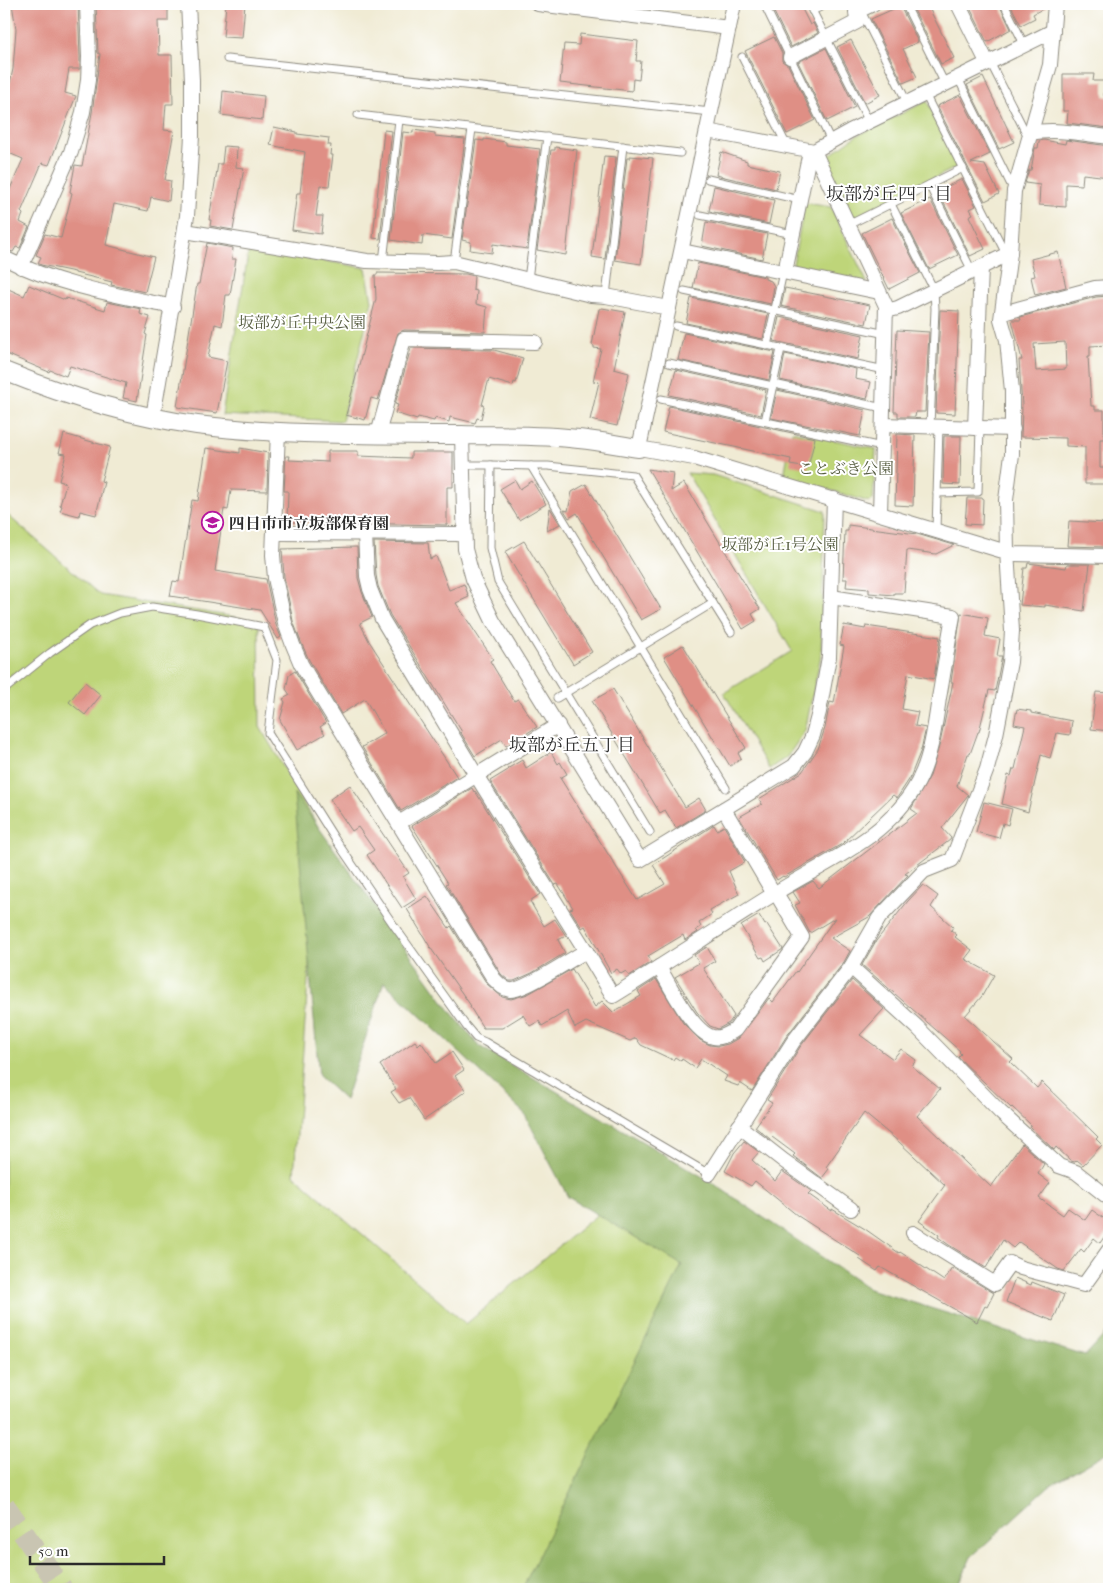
<svg xmlns="http://www.w3.org/2000/svg" width="1113" height="1593" viewBox="0 0 1113 1593" font-family="'IM FELL French Canon','Noto Serif JP',serif">
<rect width="100%" height="100%" fill="#fff"/>
<filter id="ink" filterUnits="userSpaceOnUse"><feTurbulence type="fractalNoise" baseFrequency=".02" numOctaves="2"/><feDisplacementMap in="SourceGraphic" scale="10" xChannelSelector="R" yChannelSelector="G"/><feConvolveMatrix kernelMatrix="1 2 1 2 8 2 1 2 1" color-interpolation-filters="sRGB"/></filter>
<filter id="wash" filterUnits="userSpaceOnUse"><feTurbulence type="fractalNoise" baseFrequency=".0096" numOctaves="4" result="noise"/><feDisplacementMap in="SourceGraphic" scale="20" xChannelSelector="R" yChannelSelector="G"/><feGaussianBlur stdDeviation="1.12" result="paint"/><feColorMatrix in="noise" values="0 0 0 0 0 0 0 0 0 0 0 0 0 0 0 0 0 1.4 0 .05"/><feComposite in="paint" operator="in"/></filter>
<g filter="url(#wash)">
<rect width="100%" height="100%" fill="#f0ebd4"/>
<!-- green -->
<g fill="#bed579" stroke="#748052">
<path d="M927 101 959 166 852 219 825 161 827 157 856 136Z"/>
<path d="M805 203 831 207 867 282 862 284 792 269Z"/>
<path d="M249 248 366 268 372 301 342 421 222 415Z"/>
<path d="M792 431 876 449 873 500 869 502 784 476Z"/>
<path d="M687 473 713 475 825 511 821 655 805 731 787 757 769 769 724 693 792 651Z"/>
<path d="M4 512 100 595 259 621 260 727 319 828 294 1175 466 1324 611 1203 690 1259 542 1589H4Z"/>
</g>
<!-- forest -->
<path fill="#96b669" stroke="#60704a" d="M294 793 451 1012 479 1046 708 1180 869 1289 1085 1356 1109 1330V1451L1049 1486 971 1557 957 1589H522L682 1265 568 1197 524 1113 384 982 345 1100 319 1076Z"/>
<g id="blocks">
<!-- building -->
<g fill="#df8f85" fill-rule="evenodd">
<path d="M12 4H78L80 57V69H69L65 93 76 96 49 165 42 163 21 212 23 214 20 222 29 227 20 248 16 247 13 252 4 249V203L23 159 4 151V111L13 69 16 29Z"/>
<path d="M96 4H168V21H158L159 55H172L173 104H166L164 130 174 131 165 180 171 181 169 201 151 197 148 211 114 204 106 245 154 257 145 292 111 285 112 282 75 273V272L41 265 38 263 41 257 36 255 45 234 61 238 72 193 70 192 75 165 82 166 92 113 100 54 98 53Z"/>
<path d="M226 4H245L242 38 223 37Z"/>
<path d="M770 4H785L789 10 800 5 810 25 813 23 818 33 791 47Z"/>
<path d="M911 4H927L954 58 941 64Z"/>
<path d="M968 4H999L1011 29 987 42Z"/>
<path d="M1010 4H1046V7L1033 14 1035 18 1021 25Z"/>
<path d="M900 6 918 42 903 49 917 77 903 83 871 19Z"/>
<path d="M580 34 638 41 636 61H641L639 80 633 79 632 91 560 83 564 44 579 45Z"/>
<path d="M774 37 782 53V61L788 65 815 120 787 134 745 51Z"/>
<path d="M851 40 880 95 865 103 837 47Z"/>
<path d="M826 48 855 107 827 121 798 62Z"/>
<path d="M1063 74H1094L1093 81H1104V96L1109 97V128L1067 123 1068 111H1063Z"/>
<path d="M983 77 1014 142 999 149 967 85Z"/>
<path d="M223 91 264 96 262 120 221 115Z"/>
<path d="M960 95 990 154 971 163 985 165 999 194 985 201 937 106Z"/>
<path d="M274 127 297 132V134L329 138 328 145H331L330 155H333L329 186 320 185 316 216H323L321 234 292 230 297 193H300L305 152 270 145Z"/>
<path d="M384 130 392 131 380 239 373 238Z"/>
<path d="M413 130 435 133V136L465 139 452 239 423 235 422 245 391 240 403 132 413 133Z"/>
<path d="M484 139 506 142V145L540 149 527 249 493 244 492 253 470 250 471 242 462 240 476 140 484 141Z"/>
<path d="M1044 140 1065 144 1066 140 1109 146V177L1083 174 1082 185 1066 184V207L1039 205 1040 185 1025 183 1029 170H1031L1035 148H1038L1039 141Z"/>
<path d="M224 146 237 147 236 167 244 168 233 230 210 226 211 220H209L218 164H222Z"/>
<path d="M555 147 577 150 566 255 537 250 551 150H555Z"/>
<path d="M721 152 747 161V164L780 171 776 189 716 175Z"/>
<path d="M604 156 616 157 605 259 592 257Z"/>
<path d="M630 156 653 158 641 264 615 260 627 158H630Z"/>
<path d="M962 179 976 206 970 209 973 214 969 216 985 249 970 256 938 191Z"/>
<path d="M714 186 774 200 769 224 709 211Z"/>
<path d="M930 199 958 255 929 269 901 213Z"/>
<path d="M892 218 920 273 889 289 862 233Z"/>
<path d="M706 222 767 234 762 259 702 246Z"/>
<path d="M207 243 233 248 232 259H236L230 295H226L222 326 215 324 208 357 227 361 217 413 177 407 197 284H199Z"/>
<path d="M1058 252 1066 287 1035 295 1031 277 1035 276 1031 259Z"/>
<path d="M698 263 765 277V279L771 281 774 286 771 304 693 288Z"/>
<path d="M377 273 466 274 474 276 473 290 477 291 476 304 487 307 485 332 404 330 398 333 378 400 371 398 365 420 346 415 376 299 375 275H377Z"/>
<path d="M29 285 65 300 66 298 105 310 107 302 141 309 140 314 150 317 145 334 147 335 137 401 123 398 126 383 70 366 66 376 50 370 49 372 4 353V287L24 296Z"/>
<path d="M785 288 870 305 866 324 781 306Z"/>
<path d="M1108 296 1109 345 1090 346V356H1088L1091 406H1095V410H1104V439H1100V468H1108V484H1085V447L1066 446V438L1021 437 1022 406 1019 360H1022L1012 320H1021L1020 317 1096 297ZM1065 342 1066 369 1036 371 1034 344Z"/>
<path d="M691 298 768 314 763 339 686 323Z"/>
<path d="M602 308 625 312 614 369 629 373 617 426 590 420 599 382 593 381 601 349 594 348V346L592 345 599 309Z"/>
<path d="M940 310 959 311 955 414 936 413Z"/>
<path d="M779 317 863 335 858 359 774 341Z"/>
<path d="M897 330 929 332 925 412H916L915 417H898V412H894Z"/>
<path d="M684 333 775 352 769 380 678 360Z"/>
<path d="M411 348 494 350 523 358 516 383 514 382 513 386 489 379 482 405 484 406 481 419 477 418 475 423 450 417 449 422 435 418 434 421 418 417 417 420 395 413 398 405 395 404Z"/>
<path d="M785 354 856 369 855 379 871 382 867 399 780 380Z"/>
<path d="M676 370 766 390 761 415 669 395Z"/>
<path d="M777 390 865 410 860 436 771 418Z"/>
<path d="M669 406 815 438 808 468 790 465 791 459 663 432Z"/>
<path d="M64 434 110 447 101 481 104 482 96 515 80 511 79 516 60 511 62 506 60 505 66 483 59 481 66 454 59 453Z"/>
<path d="M897 434 915 435 913 506 895 505Z"/>
<path d="M944 436H961L960 485 943 484Z"/>
<path d="M206 448 240 453V448L268 453 267 491 231 490 228 510 224 509 215 571 266 579 276 625 281 637 278 639 260 610 170 596 173 581 179 582 192 500 198 501Z"/>
<path d="M328 451H358V456L411 458V452H453V487H447V525L287 522 288 491H284L286 456H290L289 460 328 462Z"/>
<path d="M648 469 673 473 671 491 684 483 760 609 752 614 756 621 743 629Z"/>
<path d="M515 480 520 489 532 481 546 504 519 520 500 489Z"/>
<path d="M586 484 661 609 641 620 577 513 569 518 564 510 568 511 572 492Z"/>
<path d="M967 498H983L982 525 965 524Z"/>
<path d="M550 508 560 524 547 531Z"/>
<path d="M1069 521 1106 523 1104 547 1067 546Z"/>
<path d="M848 525 917 534 954 545 936 554 907 550 904 593H894V595L869 593V589L846 587 847 579H843L845 531H848Z"/>
<path d="M524 541 592 652 573 664 505 552Z"/>
<path d="M374 542 428 543 430 559 436 556 449 590 464 584 469 597 456 603 493 659 490 661 514 701 518 699 537 727 506 746 502 739 475 756 461 733 462 732 390 615 378 586 376 575Z"/>
<path d="M357 547 358 578 362 592 372 617 360 623 369 641 457 777 401 811 362 747 385 733 365 699 341 714 309 660 301 642 293 621 284 577 282 549Z"/>
<path d="M1028 563 1066 568 1067 564H1090L1084 611 1045 605V607L1020 605 1024 568H1027Z"/>
<path d="M961 613 988 618 985 636 1000 639 997 656H1002L995 691 989 690 979 732H978L970 754H968L957 786 968 795 942 828 951 838 950 840 905 874 908 875 869 917 831 938 850 951 844 962 786 1037 752 1091 740 1083 738 1086 724 1081 727 1076 701 1059 695 1068 682 1059 681 1061 675 1057 673 1060 641 1045 636 1038 630 1041 586 1022 575 1028 567 1011 542 1026 539 1021 530 1026 523 1015 502 1028H483L470 1007 471 1006 432 950 407 909 427 896 449 928 451 926 487 984 502 997 511 999 528 994 572 969 595 1007 602 1001 613 1012 641 996 638 991 656 979 683 1023 700 1040 710 1045 719 1046 728 1044 740 1037 769 998 773 1002 796 971 797 972 835 918 810 933 795 905 800 903 793 892 813 881 819 888 917 813 911 809 930 776 940 743 953 682H951Z"/>
<path d="M844 625 865 629 866 626 940 637 934 679 908 674 902 709 918 712 915 726 926 728 921 750 910 778 897 798 893 795 842 844 784 877 783 876 777 880 739 817 762 804 759 799 802 772 818 749 825 728 830 702 834 703 844 646 840 645Z"/>
<path d="M683 645 746 748 738 753 741 759 730 766 664 657Z"/>
<path d="M295 671 326 723 320 727 325 734 297 750 280 720 285 702 283 699 290 695 286 689 289 675Z"/>
<path d="M85 682 101 695 85 715 69 702Z"/>
<path d="M613 689 685 807 699 798 706 810 676 828 665 810 660 813 592 701Z"/>
<path d="M1096 692 1109 693V731L1091 729Z"/>
<path d="M1017 709 1031 711V713L1072 721 1070 735 1057 733 1050 758 1041 755 1028 812 1002 804 1008 775 1011 776 1013 769H1015L1025 726 1014 724Z"/>
<path d="M551 752 558 764 560 762 567 774 560 778 637 900 665 884 653 865 714 825 717 830 724 826 745 862 729 871 739 894 710 910 712 914 699 923 701 927 696 930 698 932 685 940 683 935 648 956 651 962 629 976 626 971 621 974 617 969 611 973 585 926 582 928 570 909 573 908 558 884 555 885 490 781 508 770 507 769 522 760 526 768Z"/>
<path d="M350 785 409 873 403 877 416 899 402 908 367 855 374 850 358 827 352 831 330 799Z"/>
<path d="M472 788 474 792 475 791 540 894 530 901 544 926 555 919 566 936 558 940 565 953 532 973 514 981H509L501 974 446 884 448 883 412 826Z"/>
<path d="M984 802 1012 809 1008 825 1003 823 999 838 976 832Z"/>
<path d="M923 885 938 896 931 907 953 927 951 930 957 935 955 937 972 950 965 959 994 975 982 996 965 1016 1013 1059 1010 1062 1037 1088 1042 1082 1098 1137 1096 1139 1102 1145 1083 1165 1077 1160 1075 1162 1071 1161 1056 1147 1054 1150 1030 1127 1031 1125 1012 1107 1011 1108 958 1057 961 1054 959 1052 960 1051 862 965 876 941 908 901Z"/>
<path d="M759 915 765 925 767 924 783 949 765 961 763 957 760 958 741 926Z"/>
<path d="M707 947 715 961 703 968 734 1016 729 1023 718 1029 710 1026 697 1012 675 977 699 963 694 955Z"/>
<path d="M852 980 884 1009 860 1035 893 1059 901 1049 916 1060 912 1066 940 1089 917 1116 991 1187 1022 1144 1044 1164 1038 1174 1050 1183 1039 1198 1063 1215 1068 1208 1085 1220 1092 1210 1109 1222V1230L1100 1243 1094 1238 1084 1252 1081 1249 1064 1271 1058 1269 1019 1242 1013 1248 1003 1240 986 1268 949 1245 938 1237 939 1235 919 1221 945 1185 899 1142 864 1113 826 1167 829 1169 822 1178 793 1156 795 1154 772 1137 770 1139 755 1127 772 1103 767 1100 800 1047Z"/>
<path d="M415 1041 418 1045 421 1042 436 1063 452 1052 464 1070 455 1076 466 1091 424 1120 409 1098 399 1103 391 1092 396 1089 380 1065Z"/>
<path d="M744 1141 759 1152 752 1160 775 1181 782 1171 811 1191 808 1194 832 1211V1209L865 1229 899 1253 900 1252 917 1263 944 1281 952 1268 994 1293 987 1307 985 1306 977 1322 880 1267 877 1271 859 1259 860 1256 798 1216 755 1181 751 1186 725 1171 734 1153Z"/>
<path d="M1015 1278 1031 1285 1032 1282 1064 1295 1053 1321 1006 1302Z"/>
</g>
</g>
</g>
<g filter="url(#ink)">
<use href="#blocks" fill-opacity="0" stroke="#8e8b80" stroke-width="1"/>
<g fill="none" stroke-linecap="round" stroke-linejoin="round">
<!-- trunk-tunnel -->
<path stroke="#c9c5b2" stroke-width="22" stroke-dasharray="22 11" stroke-linecap="butt" d="M4 1505 62 1589"/>
<defs>
<g id="service">
<path d="M764 4 831 141"/>
<path d="M809 4 869 122"/>
<path d="M905 4 945 84"/>
<path d="M1004 4 1024 44"/>
<path d="M860 9 907 102"/>
<path d="M812 11 827 4"/>
<path d="M742 57 787 146"/>
<path d="M227 59 711 112"/>
<path d="M990 62 1028 137"/>
<path d="M958 78 1013 189"/>
<path d="M925 94 1006 254"/>
<path d="M358 115 680 153"/>
<path d="M708 179 800 200"/>
<path d="M929 185 972 271"/>
<path d="M891 204 934 290 935 309 930 426"/>
<path d="M700 215 793 234"/>
<path d="M848 225 963 168"/>
<path d="M383 262 399 120"/>
<path d="M454 262 472 129"/>
<path d="M528 279 547 137"/>
<path d="M684 291 886 334"/>
<path d="M606 296 623 146"/>
<path d="M676 326 885 370"/>
<path d="M767 346 783 272"/>
<path d="M669 363 773 386"/>
<path d="M774 384 883 408"/>
<path d="M661 399 882 447"/>
<path d="M765 421 781 349"/>
<path d="M463 465H491L490 548 498 582 650 832"/>
<path d="M491 465 531 466"/>
<path d="M937 493 978 492 980 428"/>
<path d="M936 530 939 427"/>
<path d="M4 690 50 653 90 625 120 613 152 607 197 614 264 627 277 660 268 733 335 839 395 927 466 1026 476 1038 485 1042 709 1174"/>
<path d="M557 698 713 603"/>
<path d="M726 788 531 466H548L633 475 731 632"/>
</g>
<g id="minor">
<path d="M538 4 729 28"/>
<path d="M734 4 639 448 694 458 1013 554 1109 556"/>
<path d="M958 4 987 62"/>
<path d="M790 57 857 22 856 12 873 4"/>
<path d="M707 131 814 151 850 131 1053 31"/>
<path d="M1030 133C1056 128 1083 134 1109 137"/>
<path d="M814 151 886 306 880 513"/>
<path d="M185 231 367 261 438 263 454 262 591 295 606 296 669 308"/>
<path d="M682 251 879 292"/>
<path d="M4 258C57 285 115 295 173 307"/>
<path d="M21 267 71 152 83 112 88 80 89 57 87 4"/>
<path d="M785 272 810 151"/>
<path d="M886 311 898 308 1010 253"/>
<path d="M1003 313 1095 288 1109 287"/>
<path d="M153 417 187 216 192 136V80L188 4"/>
<path d="M883 425 1013 429"/>
<path d="M975 428 981 267"/>
<path d="M278 431 273 555 275 578 285 623 293 645 301 664 314 686 494 979C499 984 503 989 510 990 522 992 573 958 586 951L613 996C668 962 722 926 777 892 827 861 889 837 918 782 931 757 935 726 939 698 944 671 948 643 953 616L831 597"/>
<path d="M378 434 404 339 535 342"/>
<path d="M462 435 465 549 473 579 493 621 640 860 794 766 805 752 813 735 819 712 829 657 834 499"/>
<path d="M274 533 463 534"/>
<path d="M365 534 367 576 370 589 382 619 476 775 586 951"/>
<path d="M724 809 774 894"/>
<path d="M399 823 558 725"/>
<path d="M659 967C669 984 693 1033 713 1037 721 1039 728 1034 735 1030L802 937 776 893"/>
<path d="M851 967 917 1027 1000 1112 1059 1166 1076 1172 1109 1198"/>
<path d="M739 1126 784 1161 851 1209"/>
<path d="M709 1174 793 1042 851 967 879 918 924 871 952 860 987 769 996 735 1010 662 1012 631 1007 551 1006 500 1012 454V391L1007 340 1001 319 1010 253 1014 191 1050 65 1055 4"/>
<path d="M913 1233 995 1284 1010 1263 1021 1268 1084 1285 1109 1250"/>
</g>
<path id="tertiary" d="M4 371C66 396 130 416 197 425 284 436 374 434 462 435 501 436 540 434 579 439 599 441 619 445 639 448"/>
</defs>
<!-- service casing -->
<use href="#service" stroke="#8e8b80" stroke-width="9"/>
<!-- minor casing -->
<use href="#minor" stroke="#8e8b80" stroke-width="16"/>
<!-- tertiary casing -->
<use href="#tertiary" stroke="#8e8b80" stroke-width="20"/>
<!-- service -->
<use href="#service" stroke="#fff" stroke-width="7"/>
<!-- minor -->
<use href="#minor" stroke="#fff" stroke-width="14"/>
<!-- tertiary -->
<use href="#tertiary" stroke="#fff" stroke-width="18"/>
</g>
</g>
<!-- icons -->
<defs>
<symbol id="school-ring" viewBox="-11 -11 22 22"><circle r="9.5" fill="#fff" stroke="#b5179e" stroke-width="1.5"/><path d="M0-5L7-2L0 1L-7-2ZM-4 1L0 2.5L4 1V4Q0 6-4 4Z" fill="#b5179e"/></symbol>
</defs>
<g fill-rule="evenodd">
<use href="#school-ring" x="200" y="510" width="25" height="25"/>
</g>
<g text-anchor="middle" dominant-baseline="central" stroke-width="4" stroke-linejoin="round" paint-order="stroke">
<!-- park labels -->
<g font-size="16" fill="#575e42" stroke="#fff">
<text x="302" y="322">坂部が丘中央公園</text>
<text x="846" y="468">ことぶき公園</text>
<text x="780" y="544">坂部が丘1号公園</text>
</g>
<!-- poi labels -->
<g font-size="16" font-weight="bold" fill="#2b2b2b" stroke="#fff" text-anchor="start">
<text x="229" y="523">四日市市立坂部保育園</text>
</g>
<!-- neighbourhood labels -->
<g font-size="18" fill="#2b2b2b" stroke="#fff">
<text x="889" y="194">坂部が丘四丁目</text>
<text x="572" y="745">坂部が丘五丁目</text>
</g>
</g>
<!-- margin -->
<rect width="1113" height="1593" fill="none" stroke="#fff" stroke-width="20"/>
<!-- scale -->
<path d="M30 1556v8h134v-8" fill="none" stroke="#2b2b2b" stroke-width="2.5"/>
<text x="38" y="1556" font-size="15" fill="#2b2b2b" stroke="#ffffff" stroke-width="4" paint-order="stroke">50 m</text>
</svg>
